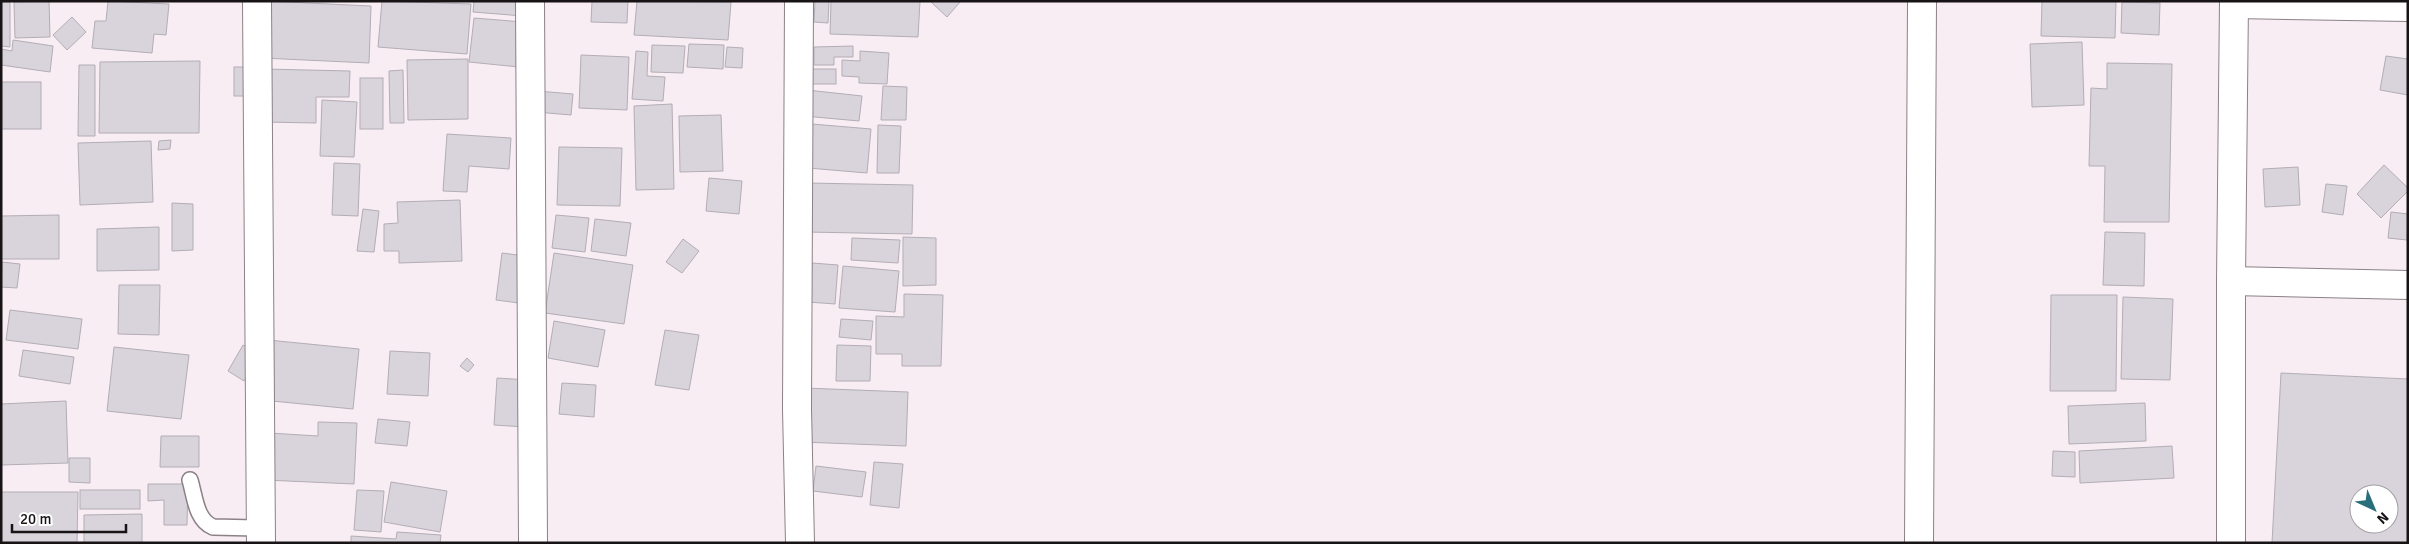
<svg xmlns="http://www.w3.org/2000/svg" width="2409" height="544" viewBox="0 0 2409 544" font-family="Signika,sans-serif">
<rect width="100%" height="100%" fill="#f8edf3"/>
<!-- building -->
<g fill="#d9d3dc" stroke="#b3adb5" fill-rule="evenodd">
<path d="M49 1 50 37 15 38 14 2Z"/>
<path d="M108 1 169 4 166 35 154 34 152 53 92 48 95 21H106Z"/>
<path d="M265 1 371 6 369 63 262 58Z"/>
<path d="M382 1 471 4 467 54 378 47Z"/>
<path d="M474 1H524L523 16 473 12Z"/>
<path d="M592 1H628L627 23 591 22Z"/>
<path d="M637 1 731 2 728 40 634 35Z"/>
<path d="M815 1H829L828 23 814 22Z"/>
<path d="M831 1H920L918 37 830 34Z"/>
<path d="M930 1H961L947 17Z"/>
<path d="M2042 1H2116L2115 38 2041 36Z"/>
<path d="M1 2H10V47L1 46Z"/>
<path d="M2122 2 2160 3 2159 35 2121 33Z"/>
<path d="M72 17 86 32 67 50 53 35Z"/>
<path d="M474 18 523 22 519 67 469 62Z"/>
<path d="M13 40 53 46 50 72 1 65V49L12 51Z"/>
<path d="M2082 42 2084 105 2032 107 2030 44Z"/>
<path d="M689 44 724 45 723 69 687 67Z"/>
<path d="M652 45 685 46 683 73 651 72Z"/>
<path d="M853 46V57H834V65H814V47Z"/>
<path d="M727 47 743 48 742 68 725 67Z"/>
<path d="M636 51 648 52 647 76 665 77 663 101 632 99Z"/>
<path d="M860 51 889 53 887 84 859 83V77L842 76V60L860 61Z"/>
<path d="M581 55 629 57 627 110 579 108Z"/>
<path d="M2386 56 2408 59V95L2380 90Z"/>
<path d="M468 59V119L408 120 407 60Z"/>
<path d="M200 61 199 133H99L100 62Z"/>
<path d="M2107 63 2172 64 2169 222H2104L2105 166H2089L2091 88 2107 89Z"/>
<path d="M79 65H95V136H78Z"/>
<rect x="234" y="67" width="16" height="29"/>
<path d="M264 69 350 71 349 97H316V123L263 122Z"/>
<rect x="809" y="69" width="27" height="15"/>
<path d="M403 70 404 123H390L389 71Z"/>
<rect x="360" y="78" width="23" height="51"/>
<rect x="1" y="82" width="40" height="47"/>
<path d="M883 86 907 87 906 120H881Z"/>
<path d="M807 90 862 96 859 121 804 116Z"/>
<path d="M537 91 573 94 571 115 536 112Z"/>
<path d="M322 100 357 102 354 157 320 156Z"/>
<path d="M672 104 674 189 636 190 634 106Z"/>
<path d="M721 115 723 171 680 172 679 116Z"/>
<path d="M812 124 871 129 867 173 808 168Z"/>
<path d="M878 125 901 126 899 173H877Z"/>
<path d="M447 134 511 138 509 169 469 166 467 192 443 191Z"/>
<path d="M171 140 170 149 158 150 159 141Z"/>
<path d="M151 141 153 202 80 205 78 143Z"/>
<path d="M559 147 622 148 620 206 557 205Z"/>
<path d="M334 163 360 164 358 216 332 215Z"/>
<path d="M2384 165 2408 188V191L2381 218 2357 194Z"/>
<path d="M2298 167 2300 205 2265 207 2263 169Z"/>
<path d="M709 178 742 181 739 214 706 211Z"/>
<path d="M807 183 913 185 912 234 806 232Z"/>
<path d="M2326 184 2347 186 2343 215 2322 212Z"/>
<path d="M460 200 462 261 399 263V251H384V224L398 223 397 202Z"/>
<path d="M172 203 193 204V250L172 251Z"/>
<path d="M363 209 379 211 374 252 357 251Z"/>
<path d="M2391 212 2408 214 2407 240 2388 238Z"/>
<path d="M59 215V259H1V216Z"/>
<path d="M556 215 589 218 585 252 552 248Z"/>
<path d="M595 219 631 223 626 256 591 251Z"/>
<path d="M159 227V270L97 271V229Z"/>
<path d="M2105 232 2145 233 2144 286 2103 285Z"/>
<path d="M903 237 936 238V285L903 286Z"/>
<path d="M852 238 900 240 898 263 851 260Z"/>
<path d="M683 239 699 251 682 273 666 262Z"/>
<path d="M502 253 525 256 519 303 496 300Z"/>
<path d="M554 253 633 265 624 324 545 313Z"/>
<path d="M2 262 20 264 17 288 1 287Z"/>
<path d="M812 263 838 265 835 304 808 302Z"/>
<path d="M843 266 899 271 895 312 839 308Z"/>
<path d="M119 285H160L159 335 118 334Z"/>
<path d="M904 294 943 295 941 366H902V354H876V316L904 317Z"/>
<path d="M2051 295H2117L2116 391H2050Z"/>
<path d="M2123 297 2173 299 2170 380 2121 379Z"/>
<path d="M10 310 82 319 78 349 6 340Z"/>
<path d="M841 319 873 321 871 340 839 337Z"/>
<path d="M554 321 605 330 598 367 548 358Z"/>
<path d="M665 330 699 335 689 390 655 385Z"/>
<path d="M268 340 359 349 353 409 262 400Z"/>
<path d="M243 345 259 354 244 381 228 371Z"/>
<path d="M837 345 871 346 870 381H836Z"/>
<path d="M114 347 189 355 181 419 107 411Z"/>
<path d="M23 350 74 357 70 384 19 376Z"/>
<path d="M390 351 430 353 428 396 387 394Z"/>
<path d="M467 358 474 365 468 372 460 366Z"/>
<path d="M2281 373 2408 379V543H2272ZM2359 494H2389V524H2359Z"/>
<path d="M497 378 529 380 526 427 494 425Z"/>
<path d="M562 383 596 385 594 417 559 414Z"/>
<path d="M804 388 908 392 906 446 801 442Z"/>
<path d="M66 401 68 463 1 465V404Z"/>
<path d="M2145 403 2146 441 2069 444 2068 406Z"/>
<path d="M378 419 410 422 407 446 375 443Z"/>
<path d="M318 422 357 423 354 484 265 480 269 433 318 436Z"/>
<path d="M161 436H199V467H160Z"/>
<path d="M2172 446 2174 478 2080 483 2079 451Z"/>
<path d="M2053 451 2075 452V477L2052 476Z"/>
<path d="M69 458H90V483L69 482Z"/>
<path d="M874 462 903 464 899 508 870 505Z"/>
<path d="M816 466 866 472 862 497 813 491Z"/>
<path d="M391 482 447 491 440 532 384 522Z"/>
<path d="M148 484H188L187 525H164V500L148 501Z"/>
<rect x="80" y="490" width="60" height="19"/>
<path d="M357 490 384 491 381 532 354 530Z"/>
<path d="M1 492H78L77 543H1Z"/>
<path d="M142 514V543H84V515Z"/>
<path d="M397 532 441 535 440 543H351V536L396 539Z"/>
</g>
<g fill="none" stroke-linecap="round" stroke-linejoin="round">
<defs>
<path id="lane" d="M190 480C195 497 196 520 213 527L261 528"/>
<g id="street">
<path d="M257 1 261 543"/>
<path d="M530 1 533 543"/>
<path d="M799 1 797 409 800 543"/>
<path d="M2235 4 2408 7"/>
<path d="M2231 281 2408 285"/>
<path d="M1919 543 1922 1"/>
<path d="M2231 543V281L2234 1"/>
</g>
</defs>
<!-- lane casing -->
<use href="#lane" stroke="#8b8187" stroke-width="18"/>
<!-- street casing -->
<use href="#street" stroke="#8b8187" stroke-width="30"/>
<!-- lane -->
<use href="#lane" stroke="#fff" stroke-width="15"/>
<!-- street -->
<use href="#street" stroke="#fff" stroke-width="28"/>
</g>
<!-- border -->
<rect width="2409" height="544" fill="none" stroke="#181416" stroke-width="5"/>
<!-- north arrow -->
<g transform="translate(2374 509) rotate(136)"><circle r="24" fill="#ffffff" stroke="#a3a1a2"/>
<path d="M0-4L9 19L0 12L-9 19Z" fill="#286f7b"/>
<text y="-8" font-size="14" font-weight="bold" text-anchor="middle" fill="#181416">N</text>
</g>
<!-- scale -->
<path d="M12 524v8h114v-8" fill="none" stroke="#181416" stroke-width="2.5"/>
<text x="20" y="524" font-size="15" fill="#181416" stroke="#ffffff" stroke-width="4" paint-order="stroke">20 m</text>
</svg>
